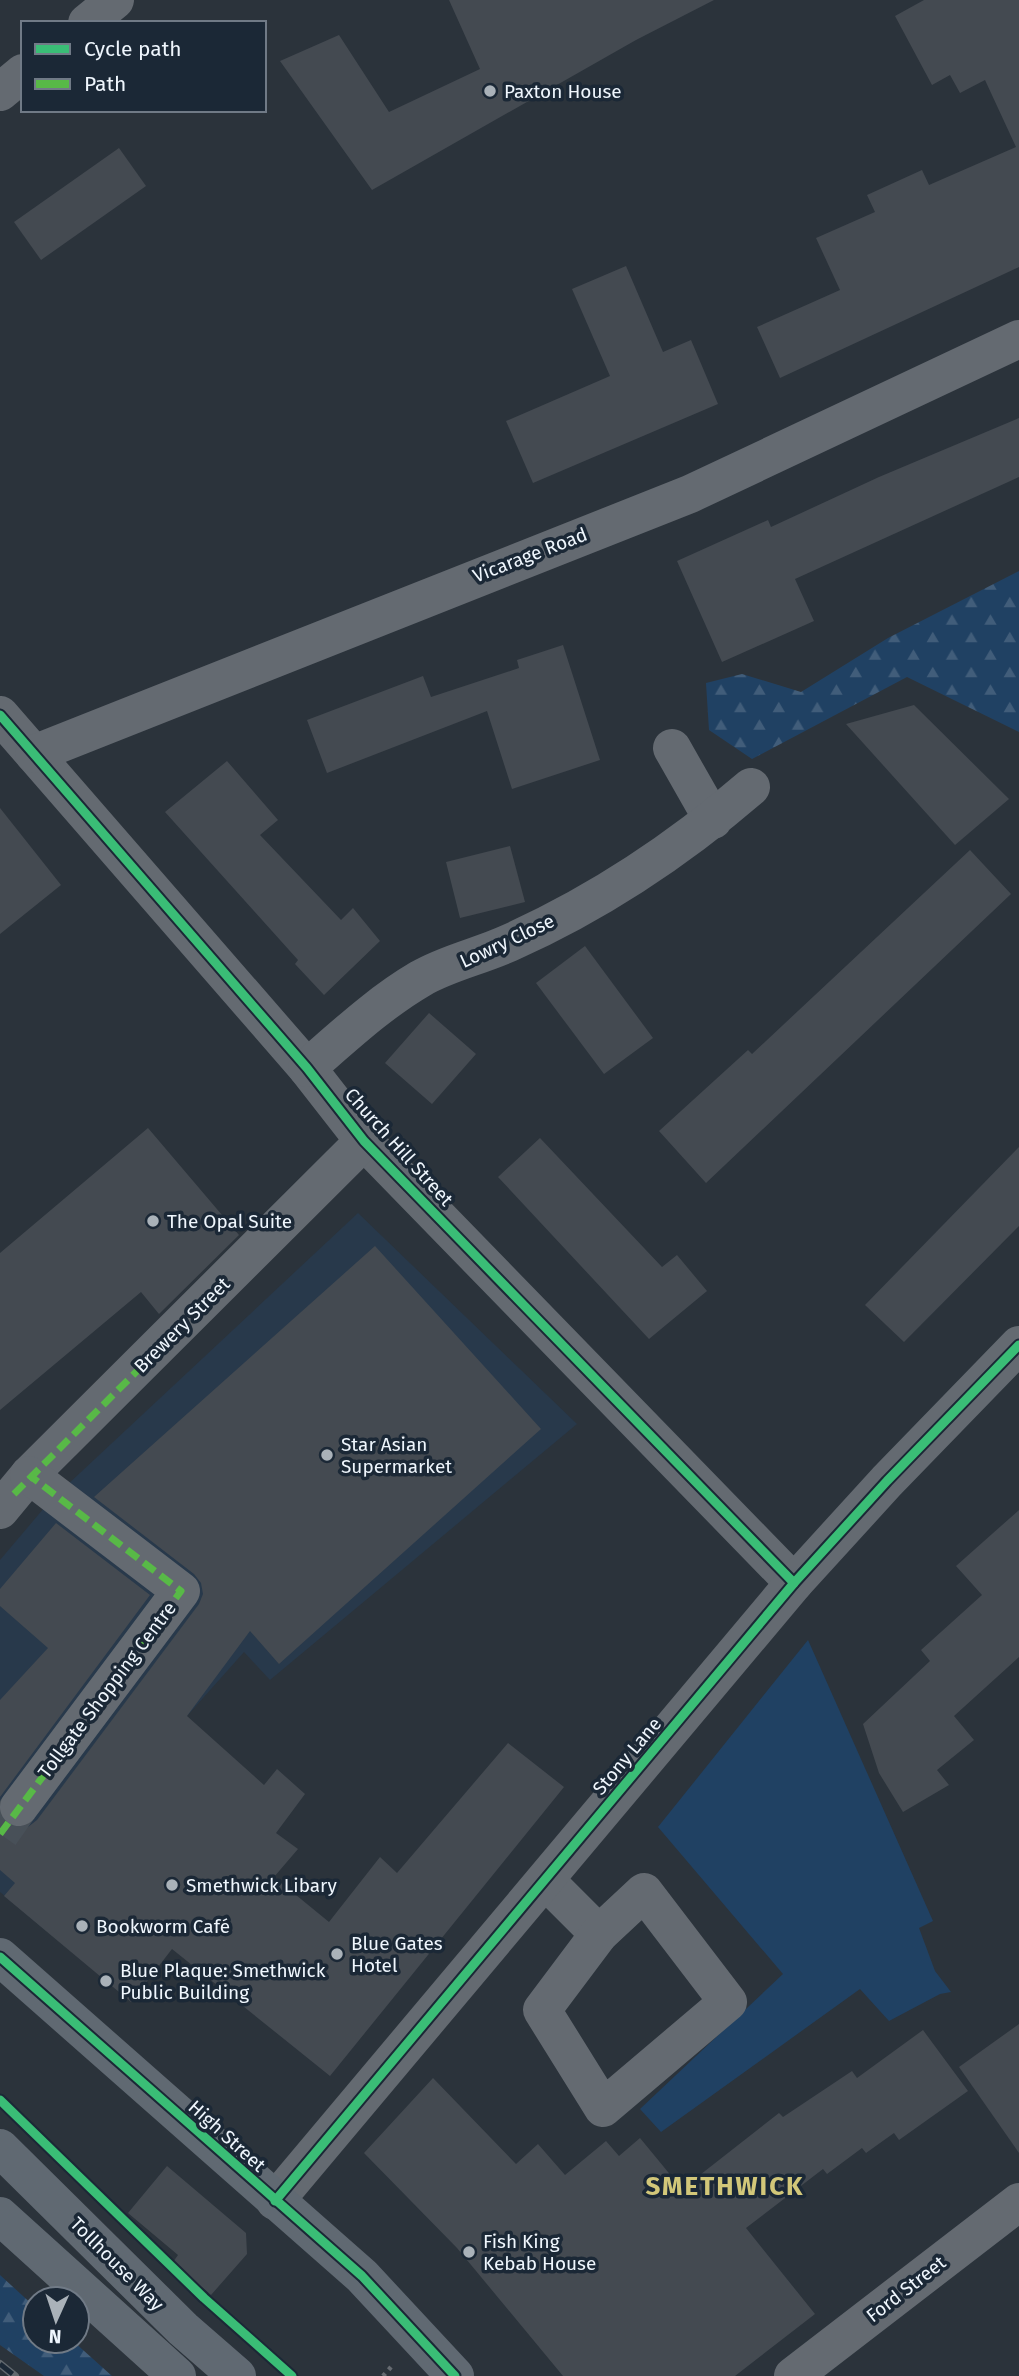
<svg xmlns="http://www.w3.org/2000/svg" width="1019" height="2376" viewBox="0 0 1019 2376" font-family="'Fira Sans',sans-serif">
<defs>
<pattern id="forest-firs" width="22" height="20" patternUnits="userSpaceOnUse" patternTransform="scale(1.75)"><rect width="22" height="20" fill="#204163"/><path d="M5 1l3.5 6h-7zM16 11l3.5 6h-7z" fill="#415d7a"/></pattern>
</defs>
<rect width="100%" height="100%" fill="#2b333b"/>
<!-- built -->
<path fill="#28394b" d="M358 1213 577 1424 270 1680 244 1652 187 1716 44 1929 0 1892V1560L50 1501Z"/>
<!-- grass -->
<path fill="#204163" d="M808 1640 933 1921 919 1928 935 1971 951 1992 940 1994 889 2021 860 1989 661 2132 640 2109 783 1974 658 1827Z"/>
<!-- forest -->
<g fill="url(#forest-firs)">
<path d="M1019 571V732L907 677 752 759 709 730 706 683 742 674 801 692 888 638Z"/>
<path d="M0 2275 35 2307V2341H73L112 2376H44L0 2345Z"/>
</g>
<!-- building -->
<g fill="#444a51">
<path d="M449 0H714L636 40 372 190 280 61 339 35 389 112 480 69Z"/>
<path d="M924 0H1019V267L780 378 757 327 840 290 816 238 875 212 867 195 922 170 929 185 1016 147 985 80 960 93 950 75 932 85 895 16Z"/>
<path d="M119 148 146 186 41 260 14 222Z"/>
<path d="M626 266 663 352 691 340 718 404 533 483 506 421 610 376 572 289Z"/>
<path d="M1019 418V477L795 579 814 621 722 662 677 561 768 520 771 527 879 477Z"/>
<path d="M563 645 600 760 512 789 487 711 327 773 307 720 423 676 431 697 519 668 517 660Z"/>
<path d="M914 705 1009 799 955 845 846 724Z"/>
<path d="M227 761 278 820 260 835 341 920 353 908 380 941 324 995 295 964 298 960 165 812Z"/>
<path d="M0 808 61 885 0 934Z"/>
<path d="M510 846 525 902 460 918 446 862Z"/>
<path d="M970 850 1011 894 706 1183 659 1131 748 1050 752 1054Z"/>
<path d="M585 946 653 1038 604 1074 536 983Z"/>
<path d="M429 1013 476 1054 432 1104 385 1063Z"/>
<path d="M148 1128 239 1235 159 1314 141 1292 0 1410V1253Z"/>
<path d="M540 1138 662 1267 677 1255 707 1291 649 1339 498 1177Z"/>
<path d="M1019 1147V1226L904 1342 865 1305Z"/>
<path d="M375 1246 541 1429 279 1664 250 1631 187 1716 264 1785 277 1769 305 1794 276 1833 298 1849 274 1877 329 1922 380 1857 397 1873 508 1743 564 1787 330 2076 172 1949 131 2002 4 1896 15 1883 0 1870V1817L6 1825 17 1829 28 1827 37 1820 199 1604 203 1594 201 1583 194 1574 94 1497Z"/>
<path d="M1019 1510V1657L954 1716 974 1740 937 1770 949 1785 903 1812 879 1773 863 1724 930 1661 921 1650 982 1595 956 1566Z"/>
<path d="M56 1523 150 1595 0 1797V1700L48 1648 0 1606V1589Z"/>
<path d="M1019 2024V2153L959 2067Z"/>
<path d="M923 2030 968 2091 899 2140 894 2133 866 2153 862 2148 827 2174 823 2169 746 2228 815 2314 735 2376H563L457 2248 364 2153 433 2078 516 2164 538 2144 565 2175 606 2141 619 2156 640 2138 682 2189 779 2113 783 2117 852 2071 857 2078Z"/>
<path d="M167 2166 246 2233 247 2254 211 2295 173 2262 178 2255 128 2213Z"/>
</g>
<g fill="none" stroke-linecap="round" stroke-linejoin="round">
<!-- minor-tunnel -->
<path stroke="#485058" stroke-width="38" stroke-dasharray="38 19" stroke-linecap="butt" d="M0 1834 19 1807"/>
<!-- path -->
<path stroke="#666b71" stroke-width="4.5" stroke-dasharray="3.5 5" stroke-linecap="butt" d="M383 2376 391 2367"/>
<!-- minor -->
<g stroke="#646a71" stroke-width="38">
<path d="M87 23 115 0"/>
<path d="M0 92 23 73"/>
<path d="M0 715 307 1068 364 1141 794 1583"/>
<path d="M672 748 713 820"/>
<path d="M34 754 690 494 1019 339"/>
<path d="M307 1068C343 1037 379 1003 420 979 447 963 481 956 509 943 596 904 679 849 751 787"/>
<path d="M0 1510 29 1475 364 1141"/>
<path d="M19 1807 181 1591 29 1475"/>
<path d="M546 1881 599 1934"/>
<path d="M644 1892 728 2002 603 2108 542 2010 599 1934Z"/>
<path d="M275 2201 794 1583 887 1481 1019 1345"/>
<path d="M793 2376 1019 2202"/>
</g>
<!-- major -->
<g stroke="#606972" stroke-width="38">
<path d="M0 1957 362 2276 455 2376"/>
<path d="M0 2148 183 2329 237 2376"/>
<path d="M0 2216 177 2376"/>
</g>
<defs>
<path id="rail" d="M0 2364 15 2376"/>
</defs>
<!-- rail casing -->
<use href="#rail" stroke="#62696f" stroke-width="8"/>
<!-- rail -->
<use href="#rail" stroke="#1b2836" stroke-width="5" stroke-dasharray="16" stroke-linecap="butt"/>
<!-- quiet -->
<g stroke="#58b947" stroke-width="7" stroke-dasharray="14 7" stroke-linecap="butt">
<path d="M14 1494 208 1300"/>
<path d="M0 1834 181 1591 29 1475"/>
</g>
<defs>
<g id="cycleway">
<path d="M0 715 307 1068 364 1141 794 1583"/>
<path d="M0 1957 362 2276 455 2376"/>
<path d="M0 2100 204 2298 292 2376"/>
<path d="M275 2201 794 1583 887 1481 1019 1345"/>
</g>
</defs>
<!-- cycleway casing -->
<use href="#cycleway" stroke="#1b2836" stroke-width="13"/>
<!-- cycleway -->
<use href="#cycleway" stroke="#3abd76" stroke-width="9"/>
</g>
<!-- markers -->
<g fill="#aab2b9" stroke="#1b2836" stroke-width="2.5">
<circle cx="490" cy="91" r="7"/>
<circle cx="153" cy="1221" r="7"/>
<circle cx="327" cy="1455" r="7"/>
<circle cx="172" cy="1885" r="7"/>
<circle cx="82" cy="1926" r="7"/>
<circle cx="337" cy="1954" r="7"/>
<circle cx="106" cy="1981" r="7"/>
<circle cx="469" cy="2252" r="7"/>
</g>
<g text-anchor="middle" dominant-baseline="central" stroke-width="7" stroke-linejoin="round" paint-order="stroke">
<!-- poi labels -->
<g font-size="19" fill="#eff6fd" stroke="#1b2836" text-anchor="start">
<text x="504" y="91">Paxton House</text>
<text x="167" y="1221">The Opal Suite</text>
<text x="341" y="1444">Star Asian<tspan x="341" dy="22">Supermarket</tspan></text>
<text x="186" y="1885">Smethwick Libary</text>
<text x="96" y="1926">Bookworm Café</text>
<text x="351" y="1943">Blue Gates<tspan x="351" dy="22">Hotel</tspan></text>
<text x="120" y="1970">Blue Plaque: Smethwick<tspan x="120" dy="22">Public Building</tspan></text>
<text x="483" y="2241">Fish King<tspan x="483" dy="22">Kebab House</tspan></text>
</g>
<!-- street labels -->
<g font-size="19" fill="#eff6fd" stroke="#1b2836">
<text transform="translate(530 555) rotate(-21)">Vicarage Road</text>
<text transform="translate(507 941) rotate(-25)">Lowry Close</text>
<text transform="translate(399 1147) rotate(48)">Church Hill Street</text>
<text transform="translate(182 1325) rotate(-45)">Brewery Street</text>
<text transform="translate(107 1690) rotate(-53)">Tollgate Shopping Centre</text>
<text transform="translate(627 1756) rotate(-50)">Stony Lane</text>
<text transform="translate(227 2136) rotate(42)">High Street</text>
<text transform="translate(117 2264) rotate(45)">Tollhouse Way</text>
<text transform="translate(906 2289) rotate(-38)">Ford Street</text>
</g>
<!-- district labels -->
<g font-size="26" font-weight="bold" letter-spacing="2" fill="#d2c779" stroke="#1b2836">
<text x="725" y="2186">SMETHWICK</text>
</g>
</g>
<!-- legend -->
<rect x="21" y="21" width="245" height="91" fill="#1b2836" stroke="#707a86" stroke-width="2"/>
<rect x="35" y="44" width="35" height="10" fill="#3abd76" stroke="#707a86" stroke-width="2"/>
<text x="84" y="56" font-size="21" fill="#eff6fd">Cycle path</text>
<rect x="35" y="79" width="35" height="10" fill="#58b947" stroke="#707a86" stroke-width="2"/>
<text x="84" y="91" font-size="21" fill="#eff6fd">Path</text>
<!-- north arrow -->
<g transform="translate(56 2320) rotate(183)"><circle r="33" fill="#1b2836" stroke="#707a86" stroke-width="2"/>
<path d="M0-5L12 26L0 18L-12 26Z" fill="#aab2b9"/>
<text y="-10" font-size="19" font-weight="bold" text-anchor="middle" fill="#eff6fd">N</text>
</g>
</svg>
